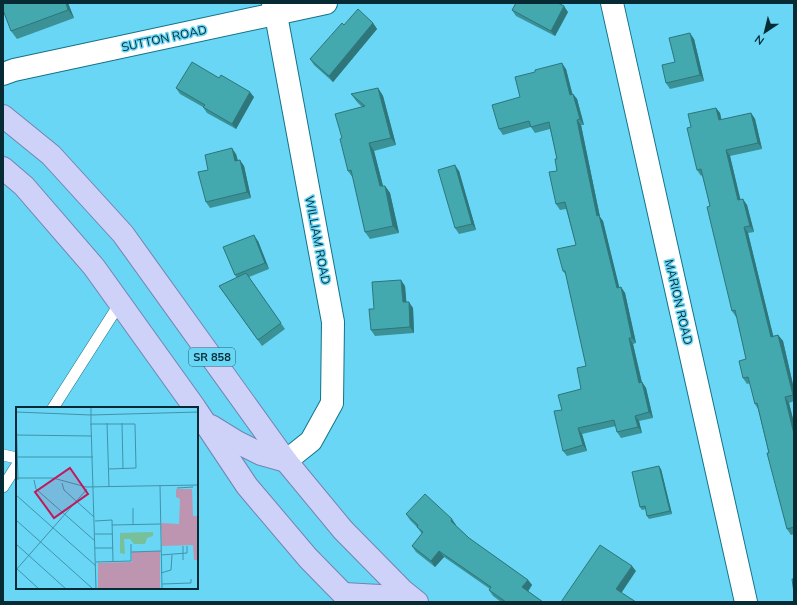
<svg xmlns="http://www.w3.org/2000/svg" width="797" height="605" viewBox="0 0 797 605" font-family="Mulish,sans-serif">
<rect width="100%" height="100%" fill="#69d6f5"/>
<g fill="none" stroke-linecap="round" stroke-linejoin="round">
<defs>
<g id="lane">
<path d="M53 408 120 303"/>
<path d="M3 455 17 458"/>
<path d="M3 487 17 465"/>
</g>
<g id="street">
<path d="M273 3 276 15 333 322 332 403 311 441 286 461"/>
<path d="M612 3 746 602"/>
<path d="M3 74 14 70 326 3"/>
</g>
<g id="primary">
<path d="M3 116 51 155 123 234 286 461 343 530 402 590 417 602"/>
<path d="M3 168 24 186 94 267 195 408"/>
<path d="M197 411 247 486 308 558 351 602"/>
<path d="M211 426 237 442 261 454 286 461"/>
<path d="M344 594 380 596 388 602"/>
</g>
</defs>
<!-- lane casing -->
<use href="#lane" stroke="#157288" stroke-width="12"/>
<!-- street casing -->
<use href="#street" stroke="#157288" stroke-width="24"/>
<!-- primary casing -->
<use href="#primary" stroke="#7384b1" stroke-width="24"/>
<!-- lane -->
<use href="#lane" stroke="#fff" stroke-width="11"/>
<!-- street -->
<use href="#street" stroke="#fff" stroke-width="22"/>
<!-- primary -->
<use href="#primary" stroke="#ced2f8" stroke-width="22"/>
</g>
<!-- wall -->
<g fill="#3a9196">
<path d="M3 3H68L74 18 17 39 11 31Z"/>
<path d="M512 10 568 12 555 36 516 16Z"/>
<path d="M373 23 377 29 333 82 314 65 310 59 344 25Z"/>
<path d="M694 39 704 81 670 89 666 83 675 62Z"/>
<path d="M566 69 572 94H573L577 99 584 125H581L600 217 603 221 619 288 621 287 625 293 636 343 633 344 642 382 646 388 653 418 639 421 642 433 621 438 617 432 616 426 582 434 587 451 567 456 563 451 562 410 581 389 586 366 566 275 563 271 576 245 566 209 560 210 556 204 557 171V159L550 129 535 133 531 127 503 135 499 129 520 97Z"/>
<path d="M219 78 254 97 236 129 207 113 203 107 180 94 176 88Z"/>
<path d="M378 88 383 96 396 145 374 151 383 186H385L390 193 399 233 370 239 365 232 353 178 348 171 342 138 362 107 357 102 351 94Z"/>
<path d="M716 108 720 113 721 120 751 113 755 119 762 149 730 156 740 199 747 205 754 232 748 233 773 336 778 335 783 341 794 389V401L789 403 794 423V534L791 535 787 529 758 409 755 404 750 383 747 384 743 378 746 359 742 341 737 317H736L732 311 710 206 702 175 701 176 697 170Z"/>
<path d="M236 154 238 160 244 166 251 198 210 208 206 202 208 170Z"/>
<path d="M459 171 476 230 459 234 455 228Z"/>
<path d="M258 241 269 269 249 277 285 329 262 346 219 286 237 278 235 275Z"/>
<path d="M405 286 406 302 413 308 414 333 375 336 371 330 374 309Z"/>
<path d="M661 469 672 514 649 519 647 516 646 509 642 510 640 507Z"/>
<path d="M406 514 456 525V526L469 538 528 580 532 585 528 591 543 602H501L493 596 489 590 490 589 444 557 435 567 416 552 412 546 422 534 417 527 410 520Z"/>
</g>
<!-- shaded-wall -->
<g fill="#2f767a">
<path d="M66 3H68L74 18 68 10Z"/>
<path d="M564 6 568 12 555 36 551 31Z"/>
<path d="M373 23 377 29 333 82 329 76Z"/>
<path d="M690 33 694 39 704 81 700 75Z"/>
<path d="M562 63 566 69 574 100 570 95Z"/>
<path d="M378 88 383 96 396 145 391 138Z"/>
<path d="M250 92 254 97 236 129 232 124Z"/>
<path d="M573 94 577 99 584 125 580 119Z"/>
<path d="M716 108 720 113 723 126 719 120Z"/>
<path d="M751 113 755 119 762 149 758 143Z"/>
<path d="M577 120 581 125 600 217 603 221 621 294 617 288 597 216Z"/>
<path d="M369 143 374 151 385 194 380 186Z"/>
<path d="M232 148 236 154 239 167 235 161Z"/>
<path d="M726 150 730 156 742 206 738 200Z"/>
<path d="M240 160 244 166 251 198 247 192Z"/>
<path d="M455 165 459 171 476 230 472 224Z"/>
<path d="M385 186 390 193 399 233 393 226Z"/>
<path d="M743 199 747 205 754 232 750 226Z"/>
<path d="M744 227 748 233 775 343 771 337Z"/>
<path d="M254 235 258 241 269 269 265 263Z"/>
<path d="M401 280 405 286 407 308 403 302Z"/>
<path d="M621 287 625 293 636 343 632 338Z"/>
<path d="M409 302 413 308 414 333 410 327Z"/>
<path d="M778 335 783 341 794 389V397L793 395Z"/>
<path d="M629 338 633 344 643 388 639 383Z"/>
<path d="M642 382 646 388 653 418 649 412Z"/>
<path d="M785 397 789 403 794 423V434Z"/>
<path d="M635 416 639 421 642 433 638 427Z"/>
<path d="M578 428 582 434 587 451 583 445Z"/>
<path d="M659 466 661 469 672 514 670 511Z"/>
<path d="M452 519 456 525 455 527 451 521Z"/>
<path d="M439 551 444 557 435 567 431 561Z"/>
<path d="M632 566 636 571 620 595 616 589Z"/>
<path d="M528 580 532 585 527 593 522 587Z"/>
</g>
<!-- building -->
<g fill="#43a9ae" stroke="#2f767a">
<path d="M3 3H66L68 10 11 31 3 10Z"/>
<path d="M516 3H558L564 6 551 31 512 10Z"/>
<path d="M358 9 373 23 329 76 310 59 342 23 344 25Z"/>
<path d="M690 33 700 75 666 83 662 65 675 62 669 38Z"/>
<path d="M192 62 219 78 221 75 250 92 232 124 203 107 205 105 176 88Z"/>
<path d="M562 63 570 95 573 94 580 119 577 120 597 216 599 215 617 288 621 287 632 338H629L639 383 642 382 649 412 635 416 638 427 617 432 614 420 578 428 583 445 563 451 554 411 562 410 558 395 581 389 577 368 586 366 565 271H563L557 249 576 245 565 202 556 204 549 172 557 171 555 159H557L549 122 531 127 529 121 499 129 492 105 520 97 515 77 535 72V70Z"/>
<path d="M378 88 391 138 369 143 380 186H385L393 226 365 232 351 170 348 171 340 139 342 138 335 114 365 106 351 94Z"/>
<path d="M716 108 719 120 751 113 758 143 726 150 738 200 743 199 750 226 744 227 771 337 778 335 793 395 785 397 794 434V527L787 529 767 453H769L757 403 755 404 748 377 743 378 739 361 746 359 742 341 735 310 732 311 707 207 710 206 701 169 697 170 687 128 691 127 688 114Z"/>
<path d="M232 148 235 161 240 160 247 192 206 202 198 172 208 170 205 155Z"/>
<path d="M455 165 472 224 455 228 438 170Z"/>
<path d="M254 235 265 263 235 275 223 247Z"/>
<path d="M246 273 281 323 258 340 219 286Z"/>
<path d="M401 280 403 302H409L410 327 371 330 369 309H374L372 282Z"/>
<path d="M659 466 670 511 647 516 645 506 640 507 632 472Z"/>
<path d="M425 494 452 519 451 521 469 538 528 580 522 587 543 602H506L489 590 491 587 439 551 431 561 412 546 423 532 417 527 418 525 406 514Z"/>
<path d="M600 545 632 566 616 589 636 602H561Z"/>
<path d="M792 579H794V593Z"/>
</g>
<g text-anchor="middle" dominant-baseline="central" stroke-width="3" stroke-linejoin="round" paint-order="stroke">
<!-- shield labels -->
<rect fill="#69d6f5" stroke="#245e6f" stroke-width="1" x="189" y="348" width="46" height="18" rx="3"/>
<g font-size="11" font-weight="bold" fill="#072b35">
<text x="212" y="357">SR 858</text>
</g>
<!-- street labels -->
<g font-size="12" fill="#072b35" stroke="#69d6f5">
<text transform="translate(164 38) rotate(-12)">SUTTON ROAD</text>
<text transform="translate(318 240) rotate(79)">WILLIAM ROAD</text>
<text transform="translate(679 302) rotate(77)">MARION ROAD</text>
</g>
</g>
<!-- overview -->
<g transform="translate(16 407)">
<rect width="182" height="182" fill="#69d6f5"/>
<path d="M160 82H176L177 109H182V153H178L177 138 146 139 145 116 163 117 164 92 160 90ZM144 144V182H82V156L116 155V145Z" fill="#be95b0"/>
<path d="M137 125V129L131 131 129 137H118L114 132H108L109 147 104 146V126Z" fill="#78c099"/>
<path fill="none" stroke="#4292a8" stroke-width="1" d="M75 0V18M0 5 75 8 182 5M0 5 2 73M91 16 93 80M106 16 107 62M75 17 80 182M75 17H119L120 61 93 62M0 28 76 29M0 50H77M0 71H37L70 80 182 78M18 73 20 82 79 134M46 76 48 83 78 110M144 78 146 182M161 81 177 80M0 88 80 159M117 101V118M0 113 77 182M79 114 96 113 97 155M96 118 144 117M79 127H97M0 137 50 182M167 139V153M79 141H97M115 145 145 144M145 148 171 146V139M80 155 115 154V137M0 161 23 182M0 163 71 82M145 166 155 163 156 148M146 177 175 176V172"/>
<path fill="#c2185b" fill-opacity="0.15" stroke="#c2185b" stroke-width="2" d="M54 61 72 87 38 111 19 85Z"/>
<rect width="182" height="182" fill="none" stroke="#072b35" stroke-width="2"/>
</g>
<!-- border -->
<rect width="797" height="605" fill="none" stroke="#072b35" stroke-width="8"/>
<!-- north arrow -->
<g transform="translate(765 32) rotate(215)" stroke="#69d6f5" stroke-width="3" paint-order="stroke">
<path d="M0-3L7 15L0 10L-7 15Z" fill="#072b35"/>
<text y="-6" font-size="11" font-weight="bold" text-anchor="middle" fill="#072b35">N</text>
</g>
</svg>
